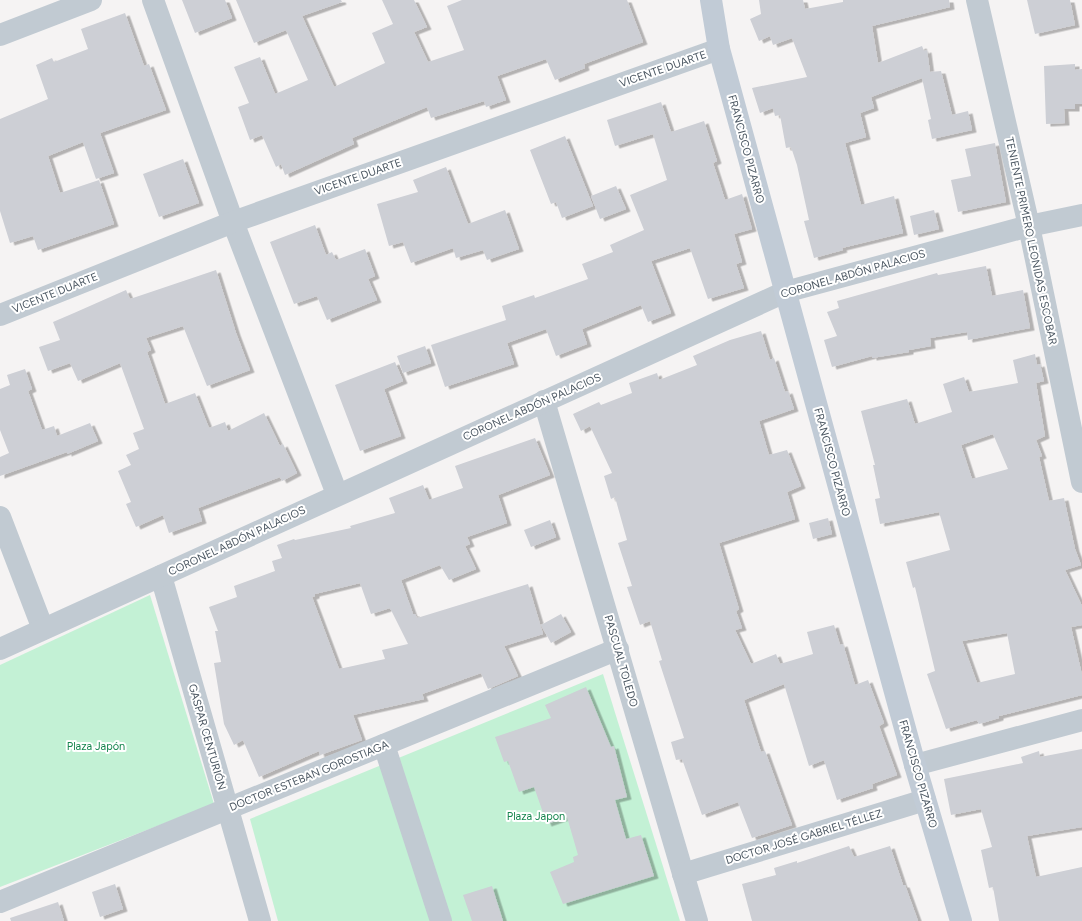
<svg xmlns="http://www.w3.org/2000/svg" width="1082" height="921" viewBox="0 0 1082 921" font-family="Figtree,sans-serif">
<defs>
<filter id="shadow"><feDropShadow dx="4.5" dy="2.5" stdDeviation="0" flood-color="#0004"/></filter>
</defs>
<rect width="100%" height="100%" fill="#f5f3f3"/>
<!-- green -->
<g fill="#c3f1d5">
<path d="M150 595 214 804 0 887V665Z"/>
<path d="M603 674 680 921H278L250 819Z"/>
</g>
<!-- building -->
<g fill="#cdcfd5" fill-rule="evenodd" filter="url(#shadow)">
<path d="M182 0H225L232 18 195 33Z"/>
<path d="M236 0H341L342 2 302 16 334 87 385 63 372 33 393 24 382 0H414L427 27 414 32 428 62 464 50 447 6 462 0H627L643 42 584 64 585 68 555 80 546 59 497 76 506 100 486 107 484 101 431 118 427 107 352 138 354 144 285 175 281 164 276 167 262 135 250 140 238 107 249 103 234 67 260 57 275 94 308 80 286 30 254 43Z"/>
<path d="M759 0H803L805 9 843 2V0H949L950 7 872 26 878 63 922 46 924 51 927 50 930 72 941 71 952 115 968 111 972 130 932 139 928 120 931 119 922 78 871 97 874 108 860 113 866 137 845 143 861 205 894 196 903 233 842 248 843 250 814 258 804 221 809 220 797 165 791 147 786 148 780 115 775 116 773 108 760 113 752 88 807 77 792 38 773 45 770 36 759 41 750 19 761 14Z"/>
<path d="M1027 0H1070L1075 25 1035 34Z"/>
<path d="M125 13 144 66 149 64 166 110 100 133 114 173 96 179 83 142 48 156 60 193 99 180 114 224 38 250 33 236 10 243 0 211V119L48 99 36 65 52 58 54 62 88 49 81 29Z"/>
<path d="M1075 64V70L1082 69V104H1075V109H1064L1065 123 1046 124 1044 66Z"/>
<path d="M661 102 671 132 704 121 717 161 713 163 725 200 742 194 752 229 734 234 742 262 736 264 744 288 708 299 690 248 651 261 671 313 648 322 641 305 582 329 587 344 556 356 546 329 507 343 514 364 445 387 431 345 506 320 502 306 534 295 535 298 588 279 582 264 613 252 610 245 644 230 630 195 667 180 653 134 615 146 607 120Z"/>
<path d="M565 136 593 206 562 218 556 202 551 204 530 150Z"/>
<path d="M995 143 1006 202 958 212 951 180 971 176 965 149Z"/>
<path d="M183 159 199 203 159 217 143 174Z"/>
<path d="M446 167 468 224 505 210 519 249 487 260 483 250 456 258 453 248 411 263 403 242 389 246 377 204 418 192 413 180Z"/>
<path d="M616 186 626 209 600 219 591 196Z"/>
<path d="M934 210 939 229 914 235 910 216Z"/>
<path d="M315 225 326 255 332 252 336 260 365 249 375 276 368 279 377 300 327 320 317 296 294 304 270 242Z"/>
<path d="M986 266 992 296 1023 290 1030 328 968 340 967 332 930 338 931 346 909 350V352L872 358V356L832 367 824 340 837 336 827 312 839 308 837 301 937 273 938 275Z"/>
<path d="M216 270 236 333 250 370 207 386 183 326 146 338 151 350 147 352 165 404 195 393 209 428 225 422 228 431 264 413 280 446 283 444 297 473 282 481 280 477 198 508 202 521 169 533 163 515 136 527 126 504 131 502 118 471 131 465 126 455 139 449 133 433 144 429 120 363 78 381 70 363 48 371 39 347 60 340 53 322 74 313 126 290 130 299Z"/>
<path d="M761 331 770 360 774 358 785 392 788 391 794 409 759 421 769 455 787 450 801 486 787 492 795 519 719 543 739 609 736 611 742 628 735 630 751 664 776 654 780 664 813 654 807 632 834 625 840 645 843 644 855 685 868 680 884 723 879 726 897 775 872 784 873 788 837 800 824 760 809 766 784 684 744 700 761 752 765 751 792 825 752 838 738 802 702 815 682 759 676 760 671 742 684 738 659 661 662 660 650 621 640 625 627 587 632 586 618 543 627 540 615 497 611 499 604 476 612 473 590 426 581 431 573 414 599 402 601 405 632 393 629 383 657 373 659 380 697 365 693 356 730 340Z"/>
<path d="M425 346 431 363 403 373 397 356Z"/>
<path d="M1035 354 1037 365 1040 364 1044 381 1036 383 1045 436 1036 440 1042 456 1039 457 1049 501 1064 498 1075 549 1081 565 1065 570 1082 606V625L1071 627 1082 675V695L999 716V718L979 724 977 720 946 729 927 674 935 671 915 587 913 588 906 562 950 550 939 512 880 524 875 499 880 498 873 465H875L861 411 907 399 915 424 952 412 943 384 964 377 969 392 1018 383 1013 360ZM993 434 1008 469 972 479 961 445ZM1007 633 1015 674 977 683 962 641Z"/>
<path d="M395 362 403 381 384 389 401 436 360 451 335 385Z"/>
<path d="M25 369 32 389 28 391 42 430 54 426 57 436 90 423 98 441 67 454V452L0 476V457L9 453 0 430V389L10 385 7 375Z"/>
<path d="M535 438 550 475 498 495 507 523 467 537 470 544 465 546 476 569 449 580 440 565 401 580 413 614H415L417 618 528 584 543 634 504 646 518 676 488 689 481 673 422 694 424 699 353 715 362 740 320 755 319 751 259 777 243 740 234 745 224 724 214 663 221 662 215 631H218L209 607 237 597 234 586 275 571 272 561 282 558 277 545 294 539 295 540 351 528 350 526 395 513 389 498 423 485 429 500 463 488 455 466ZM360 583 371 614 390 608 408 644 382 650 385 659 339 669 312 597 315 596V594Z"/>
<path d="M828 518 832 534 813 539 809 523Z"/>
<path d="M550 520 556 537 531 547 524 530Z"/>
<path d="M561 614 571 632 551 643 541 625Z"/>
<path d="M586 687 611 747 614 746 627 797 615 800 626 839 641 835 654 876 563 904 550 872 574 862 573 857 578 855 567 817 547 824 534 787 519 792 508 761 504 762 495 737 551 718 545 705Z"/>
<path d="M1082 749V827L1027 836 1036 877 1082 867V921H999L993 887 989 888 981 850 992 847 981 809 951 815 944 779 1023 763 1021 757 1039 751 1040 757Z"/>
<path d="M849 846 854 857 890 846 903 885H905L918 921H752L742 884 776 875 774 868 797 861V863Z"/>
<path d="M115 884 123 909 100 917 92 892Z"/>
<path d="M492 886 503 921H472L463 895Z"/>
<path d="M58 902 64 921H11L10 918Z"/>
</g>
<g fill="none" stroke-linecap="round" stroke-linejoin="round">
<!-- street -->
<g stroke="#c1cad2" stroke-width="22">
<path d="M153 0 233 222 337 494"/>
<path d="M977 0 1029 226 1082 482"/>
<path d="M0 35 91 0"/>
<path d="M0 315 233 222 719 49"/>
<path d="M544 401 697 921"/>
<path d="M0 517 43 629"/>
<path d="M161 576 260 921"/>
<path d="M0 649 785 292 1029 226 1082 215"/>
<path d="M384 745 441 921"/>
<path d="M915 765 1082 720"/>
<path d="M683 874 925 800"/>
<path d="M0 902 618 649"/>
</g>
<!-- secondary -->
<path stroke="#c1cbd6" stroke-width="22" d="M711 0 719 49 727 78 915 765 961 921"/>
</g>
<g text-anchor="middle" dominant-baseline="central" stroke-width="4" stroke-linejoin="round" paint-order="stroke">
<!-- street labels -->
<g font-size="11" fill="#4a5661" stroke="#fff">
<text transform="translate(663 69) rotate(-19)">VICENTE DUARTE</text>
<text transform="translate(746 149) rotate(75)">FRANCISCO PIZARRO</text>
<text transform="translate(358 177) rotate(-19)">VICENTE DUARTE</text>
<text transform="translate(1031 241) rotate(78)">TENIENTE PRIMERO LEONIDAS ESCOBAR</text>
<text transform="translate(853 274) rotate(-16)">CORONEL ABDÓN PALACIOS</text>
<text transform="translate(55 293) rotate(-22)">VICENTE DUARTE</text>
<text transform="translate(532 407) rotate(-24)">CORONEL ABDÓN PALACIOS</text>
<text transform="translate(832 462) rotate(75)">FRANCISCO PIZARRO</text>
<text transform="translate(237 541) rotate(-25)">CORONEL ABDÓN PALACIOS</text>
<text transform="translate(621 661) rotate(74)">PASCUAL TOLEDO</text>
<text transform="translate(207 737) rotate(74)">GASPAR CENTURIÓN</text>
<text transform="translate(918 774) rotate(74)">FRANCISCO PIZARRO</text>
<text transform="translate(309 776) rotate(-22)">DOCTOR ESTEBAN GOROSTIAGA</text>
<text transform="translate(804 837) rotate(-17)">DOCTOR JOSÉ GABRIEL TÉLLEZ</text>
</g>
<!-- park labels -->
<g font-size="11" fill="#17864f" stroke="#fff">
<text x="96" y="746">Plaza Japón</text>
<text x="536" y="816">Plaza Japon</text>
</g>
</g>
</svg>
